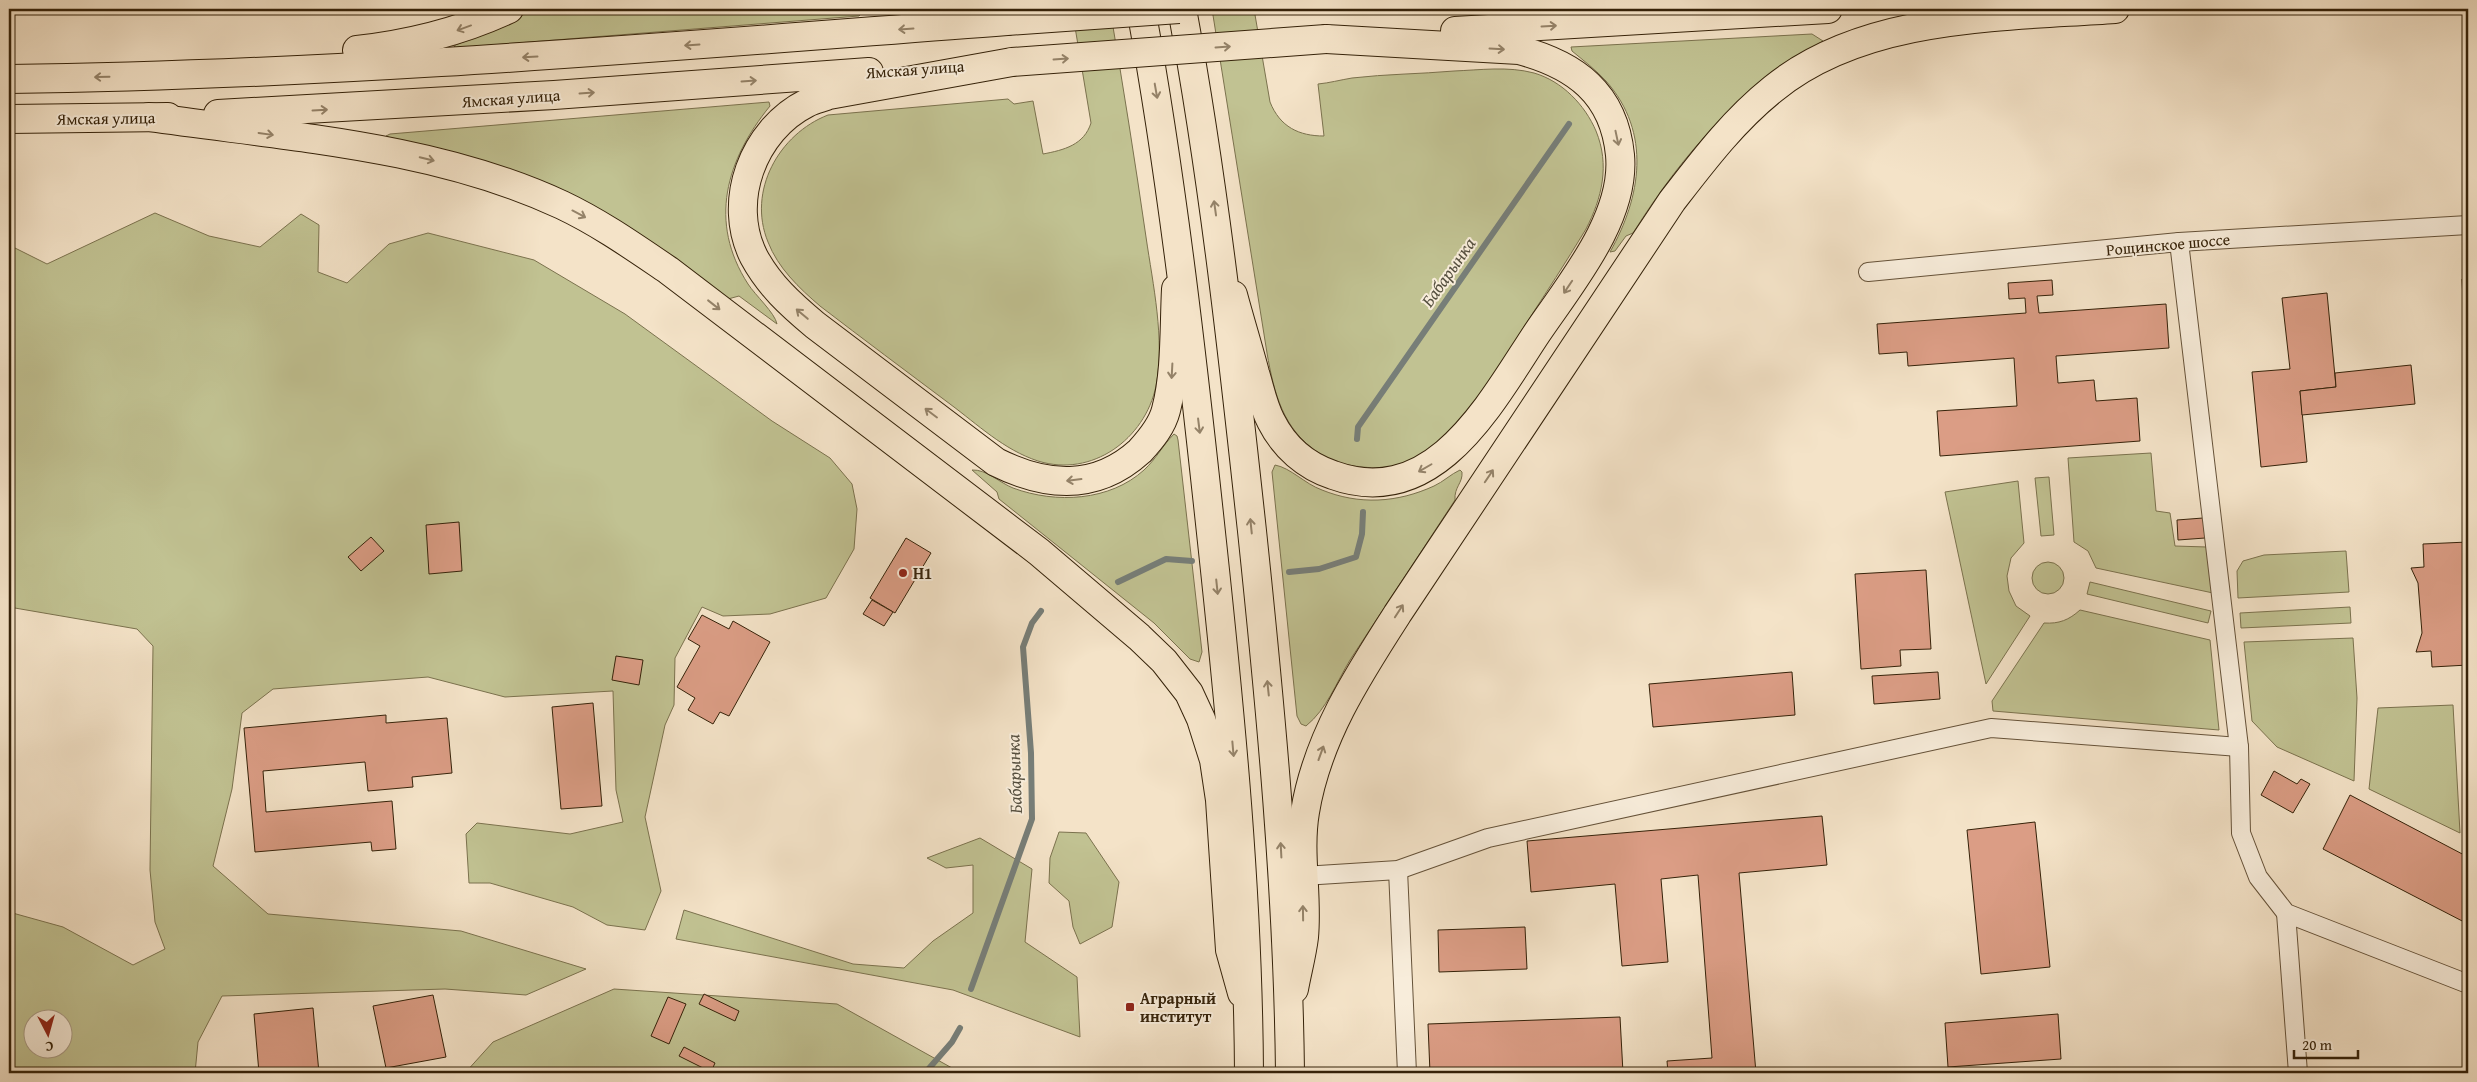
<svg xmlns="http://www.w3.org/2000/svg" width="2477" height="1082" viewBox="0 0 2477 1082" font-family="'Gentium Book Plus',serif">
<rect width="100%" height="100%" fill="#f4e3c8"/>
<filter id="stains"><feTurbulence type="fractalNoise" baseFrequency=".004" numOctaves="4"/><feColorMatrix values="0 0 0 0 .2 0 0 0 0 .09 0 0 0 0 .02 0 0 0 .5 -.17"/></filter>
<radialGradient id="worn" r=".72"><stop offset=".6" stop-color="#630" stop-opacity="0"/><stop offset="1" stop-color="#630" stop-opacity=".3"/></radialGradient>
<!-- green -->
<g fill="#c1c292" stroke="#7b724e" fill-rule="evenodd">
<path d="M535 9H856L863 12 859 16 454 48 455 45 481 35Z"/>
<path d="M1072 9H1110C1123 85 1135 161 1146 237 1153 285 1165 339 1156 386 1145 439 1092 478 1038 461 1004 450 977 424 950 404 906 371 863 339 820 306 799 288 778 268 768 242 747 191 779 134 828 115L1008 99 1014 104 1033 101 1043 154C1064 150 1084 145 1091 123Z"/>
<path d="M1212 9H1254L1270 102C1280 127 1299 136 1324 136L1318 84C1329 83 1340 80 1352 78 1386 74 1420 74 1454 71 1480 70 1508 66 1534 73 1562 81 1585 105 1596 131 1610 165 1602 198 1586 229 1566 262 1546 293 1525 325 1497 371 1461 440 1409 461 1386 471 1366 468 1342 464 1333 462 1327 459 1319 453 1283 430 1274 393 1267 353Z"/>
<path d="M1812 34 1823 41C1737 93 1686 149 1633 233L1626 236 1615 251 1610 252C1641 197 1652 133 1606 81 1596 70 1584 61 1572 51L1571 47Z"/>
<path d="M769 102 770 106C726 160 708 222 748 284 755 295 775 313 777 324L739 296 728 299 678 262 386 136 390 134Z"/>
<path d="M155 213 209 236 260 247 301 214 319 225 318 272 347 283 389 244 428 233 534 260 625 314 772 421 830 458 852 484 857 509 854 549 826 598 770 614 723 616 702 607 675 658 674 705 665 725 645 817 661 891 645 930 607 925 573 907 490 883H469L466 834 477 823 570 834 623 822 616 790 613 691 505 697 428 677 273 689 242 713 232 789 213 866 268 914 461 931 586 969 526 995 445 989 222 996 198 1042 195 1073H9V912L63 927 133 965 165 949 155 922 150 870 153 646 137 629 9 607V245L47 264ZM32 1020H62V1050H32Z"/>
<path d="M1174 434 1177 436 1178 440 1202 652 1199 662 1190 659 1154 623 999 499 997 492 972 470C986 469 1000 483 1013 488 1056 504 1110 501 1144 470 1156 459 1163 445 1174 434Z"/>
<path d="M2151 453 2156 511 2170 513 2175 546 2207 547 2213 593 2096 568 2088 551 2074 542 2068 458Z"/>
<path d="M1275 465C1291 468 1305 484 1322 490 1359 505 1397 503 1434 486 1443 482 1451 474 1460 470L1462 472C1463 483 1454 487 1455 500 1420 553 1385 607 1350 660 1336 683 1327 709 1306 726L1301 724 1297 716 1272 472Z"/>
<path d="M2049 477 2054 535 2041 536 2035 478Z"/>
<path d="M2018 481 2024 543 2011 558 2007 576 2009 591 2016 606 2030 616 1986 684 1945 492Z"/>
<path d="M2346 551 2349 592 2238 598 2237 571 2243 561 2264 555Z"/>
<circle cx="2048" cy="578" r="16"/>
<path d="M2090 582 2211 611 2208 623 2087 594Z"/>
<path d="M2350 607 2351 623 2241 628 2240 613Z"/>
<path d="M2080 610 2210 640 2219 730 1993 711 1992 701 2044 623C2059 624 2069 620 2080 610Z"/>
<path d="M2353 638 2357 698 2354 781 2277 747 2252 721 2244 642Z"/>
<path d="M2453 705 2460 833 2369 789 2378 708Z"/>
<path d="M1059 832 1086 833 1119 882 1112 927 1080 944 1073 927 1069 901 1049 883 1050 858Z"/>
<path d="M980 838 1032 869 1025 942 1077 977 1080 1037 953 990 676 939 684 910 853 964 904 968 933 941 973 913V865L946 868 927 858Z"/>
<path d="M614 989 837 1004 961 1073H465L493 1042Z"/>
</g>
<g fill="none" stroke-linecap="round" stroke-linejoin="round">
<!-- stream -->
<g stroke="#777e78" stroke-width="6">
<path d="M1357 439 1358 427 1569 124"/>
<path d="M1289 572 1319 569 1356 557 1362 534 1363 512"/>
<path d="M1118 582 1166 559 1192 561"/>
<path d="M971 989 1032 819 1031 753 1023 647 1032 623 1041 611"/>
<path d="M925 1073 952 1042 960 1028"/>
</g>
</g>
<!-- building -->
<g fill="#db9d85" stroke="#352209">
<path d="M2468 278V325H2464L2462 279Z"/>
<path d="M2052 280 2053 295 2037 296 2039 313 2166 304 2169 348 2056 356 2058 383 2094 380 2096 401 2137 398 2140 441 1940 456 1937 411 2017 406 2014 358 1908 366 1907 352 1879 354 1877 324 2026 313 2025 298 2009 299 2008 283Z"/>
<path d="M2327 293 2336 387 2300 391 2307 462 2261 467 2252 372 2290 369 2282 298Z"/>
<path d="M2411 365 2415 404 2302 415 2300 391 2336 387 2335 373Z"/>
<path d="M2203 518 2205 538 2178 540 2177 520Z"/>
<path d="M459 522 462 571 429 574 426 525Z"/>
<path d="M371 537 384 551 361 571 348 557Z"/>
<path d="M906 538 931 553 895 613 870 598Z"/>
<path d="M2468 542V665L2432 667 2431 651 2416 652 2422 633 2418 583 2411 568 2424 567 2423 544Z"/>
<path d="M1926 570 1931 649 1900 650 1901 666 1861 669 1855 574Z"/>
<path d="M872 600 893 612 884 626 863 614Z"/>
<path d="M702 615 729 629 733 621 770 642 729 716 720 712 713 724 688 710 695 698 677 687 700 646 688 639Z"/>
<path d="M616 656 643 660 639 685 612 680Z"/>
<path d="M1792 672 1795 715 1653 727 1649 684Z"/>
<path d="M1938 672 1940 699 1874 704 1872 676Z"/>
<path d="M593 703 602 806 561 809 552 707Z"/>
<path d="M386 715V723L447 718 452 773 412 777 413 787 368 791 365 762 263 771 266 812 392 801 396 849 372 851 371 842 255 852 244 728Z"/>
<path d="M2274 771 2297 784 2301 779 2310 784 2293 813 2261 795Z"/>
<path d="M2350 795 2468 857V924L2323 849Z"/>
<path d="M1822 816 1827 865 1739 873 1756 1073H1668L1667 1061 1712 1058 1698 875 1661 879 1668 962 1622 966 1615 884 1531 892 1527 841Z"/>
<path d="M2035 822 2050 967 1981 974 1967 830Z"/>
<path d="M1525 927 1527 969 1439 972 1438 930Z"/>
<path d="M704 994 739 1011 735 1021 699 1004Z"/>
<path d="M433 995 446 1057 386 1068 373 1006Z"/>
<path d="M668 997 686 1004 669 1044 651 1036Z"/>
<path d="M313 1008 319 1073H259L254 1014Z"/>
<path d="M2058 1014 2061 1059 1948 1067 1945 1023Z"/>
<path d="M1620 1017 1623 1073H1430L1428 1024Z"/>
<path d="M684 1047 715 1063 711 1072 679 1056Z"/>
</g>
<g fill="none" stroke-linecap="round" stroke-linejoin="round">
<defs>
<g id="street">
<path d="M2179 242 2239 747 2241 833 2258 877 2286 913 2468 984"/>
<path d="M1868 272 2179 242 2468 225"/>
<path d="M1398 870 1407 1073"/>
<path d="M1303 876 1398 870 1488 838 1991 728 2239 747"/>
<path d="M2286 913 2298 1073"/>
</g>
<g id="primary">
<path d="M1455 31 1828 9"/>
<path d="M357 50C410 44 460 32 509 9"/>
<path d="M1012 62 829 95C822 98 814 99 807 103 753 130 726 202 754 257 769 285 790 304 815 325L996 462C1046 487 1096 491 1140 451 1151 439 1162 426 1166 410 1176 372 1174 328 1176 289"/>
<path d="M9 79C342 75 675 46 1007 21"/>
<path d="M218 114 554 95 869 72"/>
<path d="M149 117C287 137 433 145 562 205 600 223 634 247 668 270L1039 552 1139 637 1164 661 1189 693 1201 719 1214 760 1220 800 1230 950 1242 993"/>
<path d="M9 119 168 117"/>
<path d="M1233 295C1240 321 1248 347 1255 373 1260 389 1263 406 1271 421 1284 447 1306 466 1333 475 1435 512 1491 402 1537 333 1570 284 1626 218 1620 155 1614 93 1575 65 1519 50L1326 39"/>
<path d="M1294 989C1297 972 1302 954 1304 937 1308 896 1298 853 1305 812 1317 738 1358 675 1398 613L1672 201C1703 161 1733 121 1773 89 1864 14 2003 17 2115 9"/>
</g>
<g id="highway">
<path d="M1141 9C1173 185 1193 364 1212 542 1231 719 1248 895 1249 1073"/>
<path d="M1182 9C1214 182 1233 356 1252 531 1271 712 1288 892 1290 1073"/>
</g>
</defs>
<!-- street casing -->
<use href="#street" stroke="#655239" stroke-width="20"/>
<!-- primary casing -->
<use href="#primary" stroke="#352209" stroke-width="30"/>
<!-- highway casing -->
<use href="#highway" stroke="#352209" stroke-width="30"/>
<!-- street -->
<use href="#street" stroke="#f8eddb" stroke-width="18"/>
<!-- primary -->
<use href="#primary" stroke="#f4e3c8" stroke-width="28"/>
<!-- highway -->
<use href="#highway" stroke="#f4e3c8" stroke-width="28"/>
<defs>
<g id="primary-bridge">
<path d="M1007 21 1179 9"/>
<path d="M1012 62 1326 39"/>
</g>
</defs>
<!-- primary-bridge casing -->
<use href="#primary-bridge" stroke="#352209" stroke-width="30" stroke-linecap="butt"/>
<!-- primary-bridge -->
<use href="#primary-bridge" stroke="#f4e3c8" stroke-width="28"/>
</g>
<!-- one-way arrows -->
<defs><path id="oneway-shaft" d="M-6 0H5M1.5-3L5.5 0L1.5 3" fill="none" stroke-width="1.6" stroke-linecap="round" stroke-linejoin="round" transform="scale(1.25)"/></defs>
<g stroke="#948268">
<use href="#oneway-shaft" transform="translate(1549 26) rotate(-3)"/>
<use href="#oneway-shaft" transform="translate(464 28) rotate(160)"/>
<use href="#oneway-shaft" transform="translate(906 29) rotate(176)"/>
<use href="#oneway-shaft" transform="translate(692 45) rotate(176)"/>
<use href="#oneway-shaft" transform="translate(1223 47) rotate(-4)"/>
<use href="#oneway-shaft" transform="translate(1497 49) rotate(3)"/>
<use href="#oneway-shaft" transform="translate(530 57) rotate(177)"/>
<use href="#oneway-shaft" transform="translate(1061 59) rotate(-4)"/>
<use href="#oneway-shaft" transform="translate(102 77) rotate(179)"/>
<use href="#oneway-shaft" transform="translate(749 81) rotate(-4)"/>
<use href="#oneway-shaft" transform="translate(1156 91) rotate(80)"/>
<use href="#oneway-shaft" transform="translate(587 93) rotate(-4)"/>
<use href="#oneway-shaft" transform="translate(320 110) rotate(-3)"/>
<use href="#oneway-shaft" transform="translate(266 134) rotate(8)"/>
<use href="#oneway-shaft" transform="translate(1617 138) rotate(78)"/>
<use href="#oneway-shaft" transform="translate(427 159) rotate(14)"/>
<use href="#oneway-shaft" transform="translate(1215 208) rotate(-98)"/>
<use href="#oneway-shaft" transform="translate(579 214) rotate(28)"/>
<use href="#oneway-shaft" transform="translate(1568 287) rotate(124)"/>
<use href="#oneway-shaft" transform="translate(714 305) rotate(38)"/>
<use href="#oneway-shaft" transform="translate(802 314) rotate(-140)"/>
<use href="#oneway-shaft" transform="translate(1172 371) rotate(93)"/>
<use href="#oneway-shaft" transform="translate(931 413) rotate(-143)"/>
<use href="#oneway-shaft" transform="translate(1199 426) rotate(83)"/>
<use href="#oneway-shaft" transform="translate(1425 468) rotate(150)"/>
<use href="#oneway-shaft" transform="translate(1489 476) rotate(-56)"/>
<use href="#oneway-shaft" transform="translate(1074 480) rotate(173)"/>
<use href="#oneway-shaft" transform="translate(1251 526) rotate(-96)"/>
<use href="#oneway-shaft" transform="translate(1217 587) rotate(84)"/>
<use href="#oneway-shaft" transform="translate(1399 611) rotate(-57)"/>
<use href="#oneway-shaft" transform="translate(1268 688) rotate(-96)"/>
<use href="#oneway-shaft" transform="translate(1233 749) rotate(85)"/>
<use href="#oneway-shaft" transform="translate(1321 753) rotate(-70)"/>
<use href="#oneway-shaft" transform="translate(1281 850) rotate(-93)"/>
<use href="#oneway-shaft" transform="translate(1303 913) rotate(-91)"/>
</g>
<!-- markers -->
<g fill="#8f2418" stroke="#f8eddb" stroke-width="2">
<circle cx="903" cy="573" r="5"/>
<rect x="1125" y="1002" width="10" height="10" rx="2.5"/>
</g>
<g text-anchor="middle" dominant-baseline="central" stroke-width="4" stroke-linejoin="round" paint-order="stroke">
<!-- street labels -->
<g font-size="16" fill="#352209" stroke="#f8eddb">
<text transform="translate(915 69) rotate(-4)">Ямская улица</text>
<text transform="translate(511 98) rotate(-4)">Ямская улица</text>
<text transform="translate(106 118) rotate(-1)">Ямская улица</text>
<text transform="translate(2168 244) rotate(-5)">Рощинское шоссе</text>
</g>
<!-- poi labels -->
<g font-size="16" font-weight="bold" fill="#352209" stroke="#f8eddb" text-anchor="start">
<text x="913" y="573">Н1</text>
<text x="1140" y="998">Аграрный<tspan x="1140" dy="18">институт</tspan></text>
</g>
<!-- water labels -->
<g font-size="18" font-style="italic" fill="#565040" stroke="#f8eddb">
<text transform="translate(1448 272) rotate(-55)">Бабарынка</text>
<text transform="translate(1014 774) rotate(-92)">Бабарынка</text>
</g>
</g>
<!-- margin -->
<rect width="2477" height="1082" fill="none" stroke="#f4e3c8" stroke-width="30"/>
<rect x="10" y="10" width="2457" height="1062" fill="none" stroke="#352209" stroke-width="2.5"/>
<rect x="15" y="15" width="2447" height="1052" fill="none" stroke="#352209"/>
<!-- north arrow -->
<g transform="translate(48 1034) rotate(174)"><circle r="24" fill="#f8eddb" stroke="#aa9c87"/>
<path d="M0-4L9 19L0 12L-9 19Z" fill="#8f2418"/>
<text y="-8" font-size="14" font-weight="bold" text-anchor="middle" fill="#352209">С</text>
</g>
<!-- scale -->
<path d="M2294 1050v8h64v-8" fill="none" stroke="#352209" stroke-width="2.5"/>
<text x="2302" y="1050" font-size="15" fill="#352209" stroke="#f8eddb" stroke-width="4" paint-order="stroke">20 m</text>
<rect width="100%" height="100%" filter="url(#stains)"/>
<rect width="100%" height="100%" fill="url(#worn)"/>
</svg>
